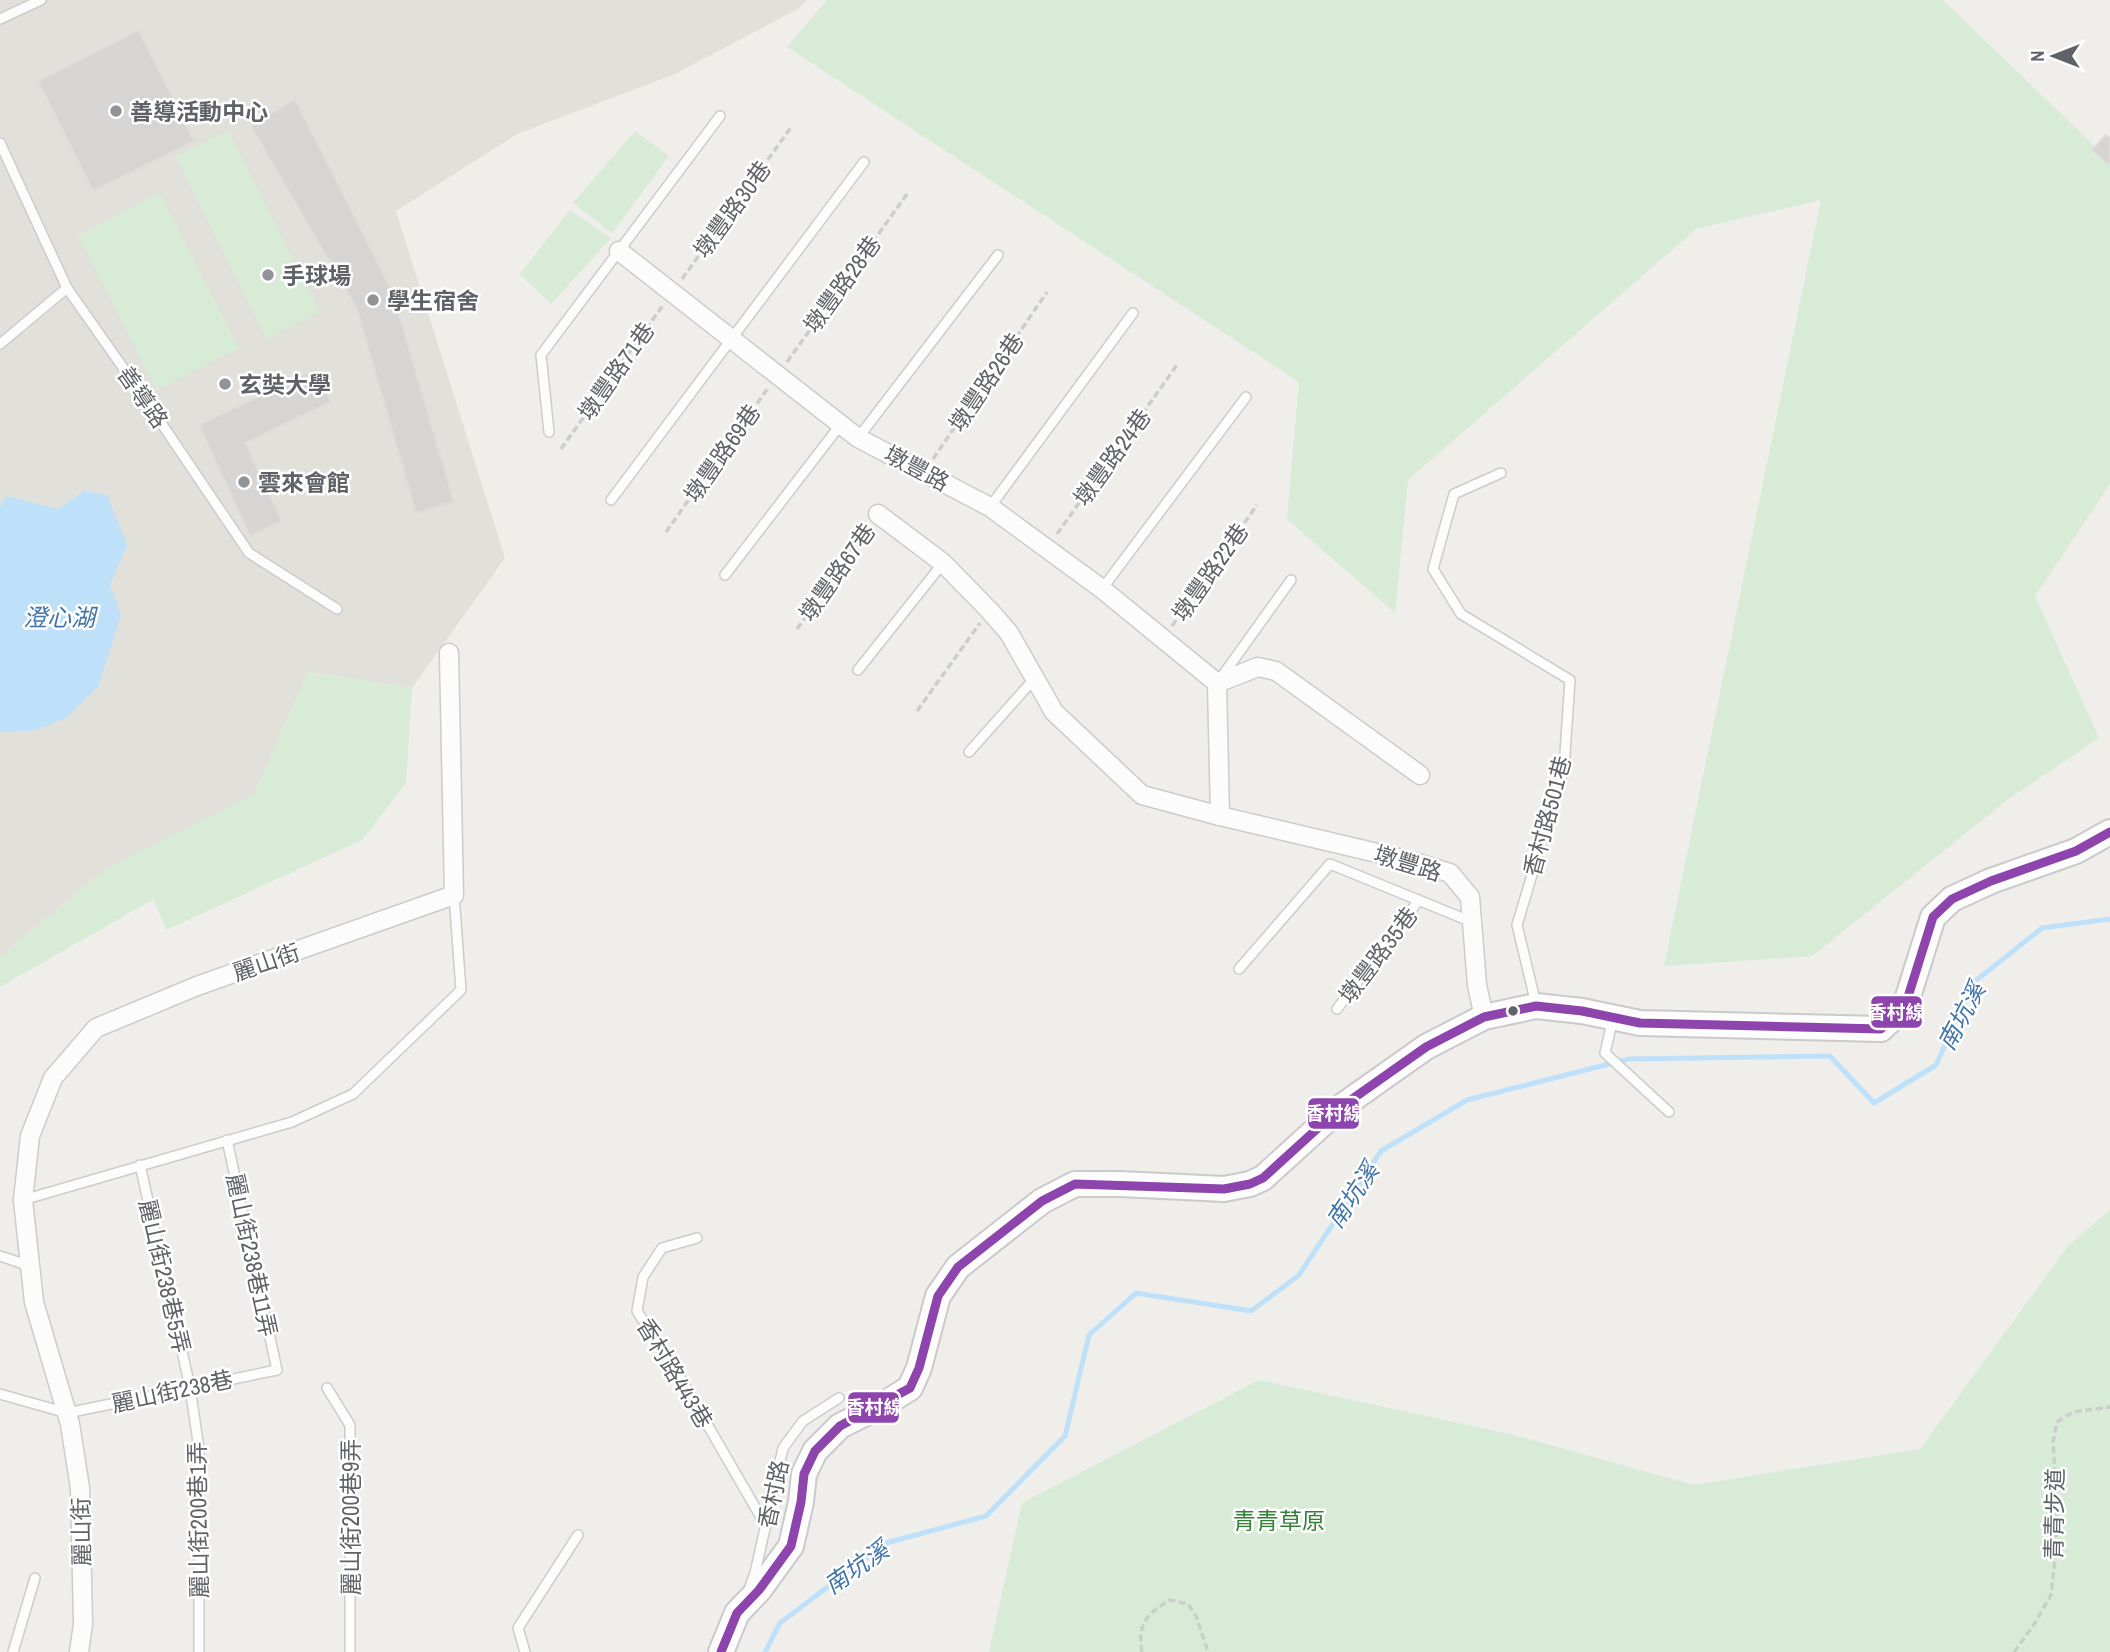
<svg xmlns="http://www.w3.org/2000/svg" width="2110" height="1652" viewBox="0 0 2110 1652" font-family="'Archivo Narrow','Noto Sans TC',sans-serif">
<rect width="100%" height="100%" fill="#efeeea"/>
<!-- education -->
<path fill="#e2e0da" d="M0 0H807L798 9 675 74 517 134 396 211 505 558 412 688 308 672 254 795 106 869 0 957Z"/>
<!-- green -->
<g fill="#d8ebd6">
<path d="M827 0H1943L2110 161V484L2035 596 2099 738 2007 800 1812 956 1664 966 1821 200 1696 229 1408 480 1395 613 1287 519 1299 382 787 47Z"/>
<path d="M228 130 320 312 266 339 176 157Z"/>
<path d="M635 131 669 156 612 233 573 203Z"/>
<path d="M160 193 239 348 157 390 78 236Z"/>
<path d="M570 210 611 238 551 304 520 274Z"/>
<path d="M308 672 412 688 406 783 362 840 166 930 154 899 0 987V957L106 869 254 795Z"/>
<path d="M2110 1210V1652H989L1022 1503 1259 1380 1514 1435 1694 1485 1920 1449 2068 1246Z"/>
</g>
<!-- water -->
<path fill="#bfe0f9" d="M84 491 107 495 127 545 110 585 121 615 98 687 66 718 37 730 0 732V507L6 496 58 509Z"/>
<g fill="none" stroke-linecap="round" stroke-linejoin="round">
<!-- stream -->
<path stroke="#bfe0f9" stroke-width="5" d="M765 1652 780 1623 886 1543 986 1516 1065 1436 1089 1335 1136 1293 1251 1311 1299 1275 1381 1151 1467 1100 1629 1059 1830 1056 1874 1103 1936 1065 1974 982 2042 928 2110 919"/>
</g>
<!-- building -->
<g fill="#d6d5d3" stroke="#deddd9" stroke-width="2">
<path d="M139 30 194 141 93 191 38 81Z"/>
<path d="M295 99 392 291 454 502 416 513 357 309 251 126Z"/>
<path d="M2106 135 2110 138V162L2108 164 2092 150Z"/>
<path d="M316 369 331 402 245 443 282 521 250 536 199 425Z"/>
</g>
<g fill="none" stroke-linecap="round" stroke-linejoin="round">
<defs>
<g id="lane">
<path d="M0 19 41 0"/>
<path d="M0 143 67 288 145 399 249 553 337 609"/>
<path d="M0 344 67 288"/>
<path d="M549 432 541 355 720 116"/>
<path d="M858 438 998 255"/>
<path d="M1501 473 1454 494 1433 569 1461 614 1570 680 1564 768 1517 925 1536 1004"/>
<path d="M611 500 864 162"/>
<path d="M990 507 1133 313"/>
<path d="M725 575 841 424"/>
<path d="M1102 589 1246 397"/>
<path d="M858 670 943 563"/>
<path d="M1220 679 1291 580"/>
<path d="M969 752 1035 678"/>
<path d="M1239 969 1330 864 1472 922"/>
<path d="M1337 1009 1419 900"/>
<path d="M1613 1018 1605 1053 1669 1112"/>
<path d="M140 1165 190 1387 199 1449V1652"/>
<path d="M23 1200 292 1122 353 1094 461 990 454 895"/>
<path d="M697 1238 662 1248 643 1277 637 1311 681 1379 766 1526"/>
<path d="M0 1256 30 1266"/>
<path d="M327 1388 350 1425V1652"/>
<path d="M0 1394 67 1413 277 1370 227 1140"/>
<path d="M750 1586 755 1573 783 1448 803 1421 839 1398"/>
<path d="M13 1652 35 1578"/>
<path d="M525 1652 518 1628 578 1535"/>
</g>
<g id="street">
<path d="M619 251 858 438 990 507 1102 589 1217 683 1220 816 1411 861 1450 873 1470 897 1477 985 1484 1017"/>
<path d="M878 514 943 563 989 610 1009 633 1054 712 1142 795 1220 816"/>
<path d="M1217 683 1258 667 1276 671 1420 775"/>
<path d="M79 1652 83 1624 80 1488 70 1424 34 1302 23 1200 30 1136 53 1078 96 1028 197 986 454 895 449 653"/>
</g>
<path id="secondary" d="M721 1652 737 1613 759 1590 791 1546 801 1502 804 1474 815 1451 840 1426 886 1403 910 1388 919 1368 938 1296 958 1267 1042 1201 1075 1184H1120L1224 1189 1250 1184 1263 1178 1341 1107 1426 1047 1484 1017 1536 1006 1582 1011 1640 1023 1881 1029 1894 1017 1907 1000 1933 917 1952 899 1991 881 2076 851 2110 832"/>
</defs>
<!-- lane casing -->
<use href="#lane" stroke="#cbcccc" stroke-width="12"/>
<!-- street casing -->
<use href="#street" stroke="#cbcccc" stroke-width="21"/>
<!-- secondary casing -->
<use href="#secondary" stroke="#cacacb" stroke-width="28"/>
<!-- path -->
<g stroke="#cacfcc" stroke-width="3.5" stroke-dasharray="7 3.5" stroke-linecap="butt">
<path d="M682 279 792 126"/>
<path d="M787 362 907 194"/>
<path d="M561 449 663 305"/>
<path d="M933 459 1047 292"/>
<path d="M666 532 768 388"/>
<path d="M1057 534 1177 365"/>
<path d="M1172 626 1257 505"/>
<path d="M797 629 869 527"/>
<path d="M917 711 980 623"/>
<path d="M1142 1652C1137 1624 1147 1613 1170 1600L1188 1604 1196 1616 1208 1652"/>
<path d="M2014 1652 2033 1626 2051 1595 2056 1549 2057 1503 2053 1442 2057 1422 2073 1412 2110 1407"/>
</g>
<!-- lane -->
<use href="#lane" stroke="#fdfcfc" stroke-width="9"/>
<!-- street -->
<use href="#street" stroke="#fdfcfc" stroke-width="18"/>
<!-- secondary -->
<use href="#secondary" stroke="#fdfcfc" stroke-width="24"/>
<defs>
<path id="bus-1" d="M721 1652 737 1613 759 1590 791 1546 801 1502 804 1474 815 1451 840 1426 910 1388 919 1368 938 1296 958 1267 1042 1201 1075 1184 1224 1189 1250 1184 1263 1178 1341 1107 1426 1047 1484 1017 1536 1006 1582 1011 1640 1023 1881 1029 1907 1000 1933 917 1952 899 1991 881 2076 851 2110 832"/>
</defs>
<!-- bus-1 casing -->
<use href="#bus-1" stroke="#fff" stroke-width="14"/>
<!-- bus-1 -->
<use href="#bus-1" stroke="#8e44ad" stroke-width="9"/>
</g>
<!-- markers -->
<g fill="#919496" stroke="#fff" stroke-width="2.5">
<circle cx="116" cy="111" r="7"/>
<circle cx="268" cy="275" r="7"/>
<circle cx="373" cy="300" r="7"/>
<circle cx="225" cy="384" r="7"/>
<circle cx="244" cy="482" r="7"/>
</g>
<circle fill="#5f6368" stroke="#fff" stroke-width="2.5" cx="1513" cy="1011" r="6"/>
<g text-anchor="middle" dominant-baseline="central" stroke-width="5" stroke-linejoin="round" paint-order="stroke">
<!-- poi labels -->
<g font-size="23" font-weight="bold" fill="#5f6368" stroke="#fff" text-anchor="start">
<text x="130" y="111">善導活動中心</text>
<text x="282" y="275">手球場</text>
<text x="387" y="300">學生宿舍</text>
<text x="239" y="384">玄奘大學</text>
<text x="258" y="482">雲來會館</text>
</g>
<!-- street labels -->
<g font-size="23" fill="#5f6368" stroke="#fff">
<text transform="translate(732 209) rotate(-54)">墩豐路30巷</text>
<text transform="translate(842 284) rotate(-54)">墩豐路28巷</text>
<text transform="translate(616 371) rotate(-55)">墩豐路71巷</text>
<text transform="translate(986 382) rotate(-56)">墩豐路26巷</text>
<text transform="translate(143 397) rotate(55)">善導路</text>
<text transform="translate(722 453) rotate(-55)">墩豐路69巷</text>
<text transform="translate(1112 457) rotate(-54)">墩豐路24巷</text>
<text transform="translate(917 468) rotate(28)">墩豐路</text>
<text transform="translate(837 572) rotate(-55)">墩豐路67巷</text>
<text transform="translate(1210 572) rotate(-55)">墩豐路22巷</text>
<text transform="translate(1547 816) rotate(-75)">香村路501巷</text>
<text transform="translate(1408 863) rotate(17)">墩豐路</text>
<text transform="translate(1378 955) rotate(-53)">墩豐路35巷</text>
<text transform="translate(266 962) rotate(-19)">麗山街</text>
<text transform="translate(252 1255) rotate(78)">麗山街238巷11弄</text>
<text transform="translate(165 1276) rotate(77)">麗山街238巷5弄</text>
<text transform="translate(675 1373) rotate(59)">香村路443巷</text>
<text transform="translate(172 1391) rotate(-12)">麗山街238巷</text>
<text transform="translate(773 1494) rotate(-78)">香村路</text>
<text transform="translate(2054 1514) rotate(-89)">青青步道</text>
<text transform="translate(350 1517) rotate(-90)">麗山街200巷9弄</text>
<text transform="translate(198 1520) rotate(-91)">麗山街200巷1弄</text>
<text transform="translate(81 1532) rotate(-91)">麗山街</text>
</g>
<!-- park labels -->
<g font-size="23" fill="#348238" stroke="#fff">
<text x="1279" y="1520">青青草原</text>
</g>
<!-- water labels -->
<g font-size="24" font-style="italic" fill="#4174aa" stroke="#fff">
<text x="59" y="617">澄心湖</text>
<text transform="translate(1961 1016) rotate(-62)">南坑溪</text>
<text transform="translate(1352 1195) rotate(-56)">南坑溪</text>
<text transform="translate(856 1567) rotate(-35)">南坑溪</text>
</g>
</g>
<g stroke="#fff" stroke-width="2.5">
<rect x="1870" y="995" width="53" height="34" rx="7" fill="#8e44ad"/>
<rect x="1307" y="1097" width="53" height="33" rx="7" fill="#8e44ad"/>
<rect x="847" y="1391" width="53" height="33" rx="7" fill="#8e44ad"/>
</g>
<g font-size="19" text-anchor="middle" font-weight="bold" fill="#fff">
<text x="1896" y="1019">香村線</text>
<text x="1334" y="1120">香村線</text>
<text x="874" y="1414">香村線</text>
</g>
<!-- north arrow -->
<g transform="translate(2054 56) rotate(270)" stroke="#ffffff" stroke-width="5" paint-order="stroke">
<path d="M0-5L12 26L0 18L-12 26Z" fill="#5f6368"/>
<text y="-10" font-size="19" font-weight="bold" text-anchor="middle" fill="#5f6368">N</text>
</g>
</svg>
